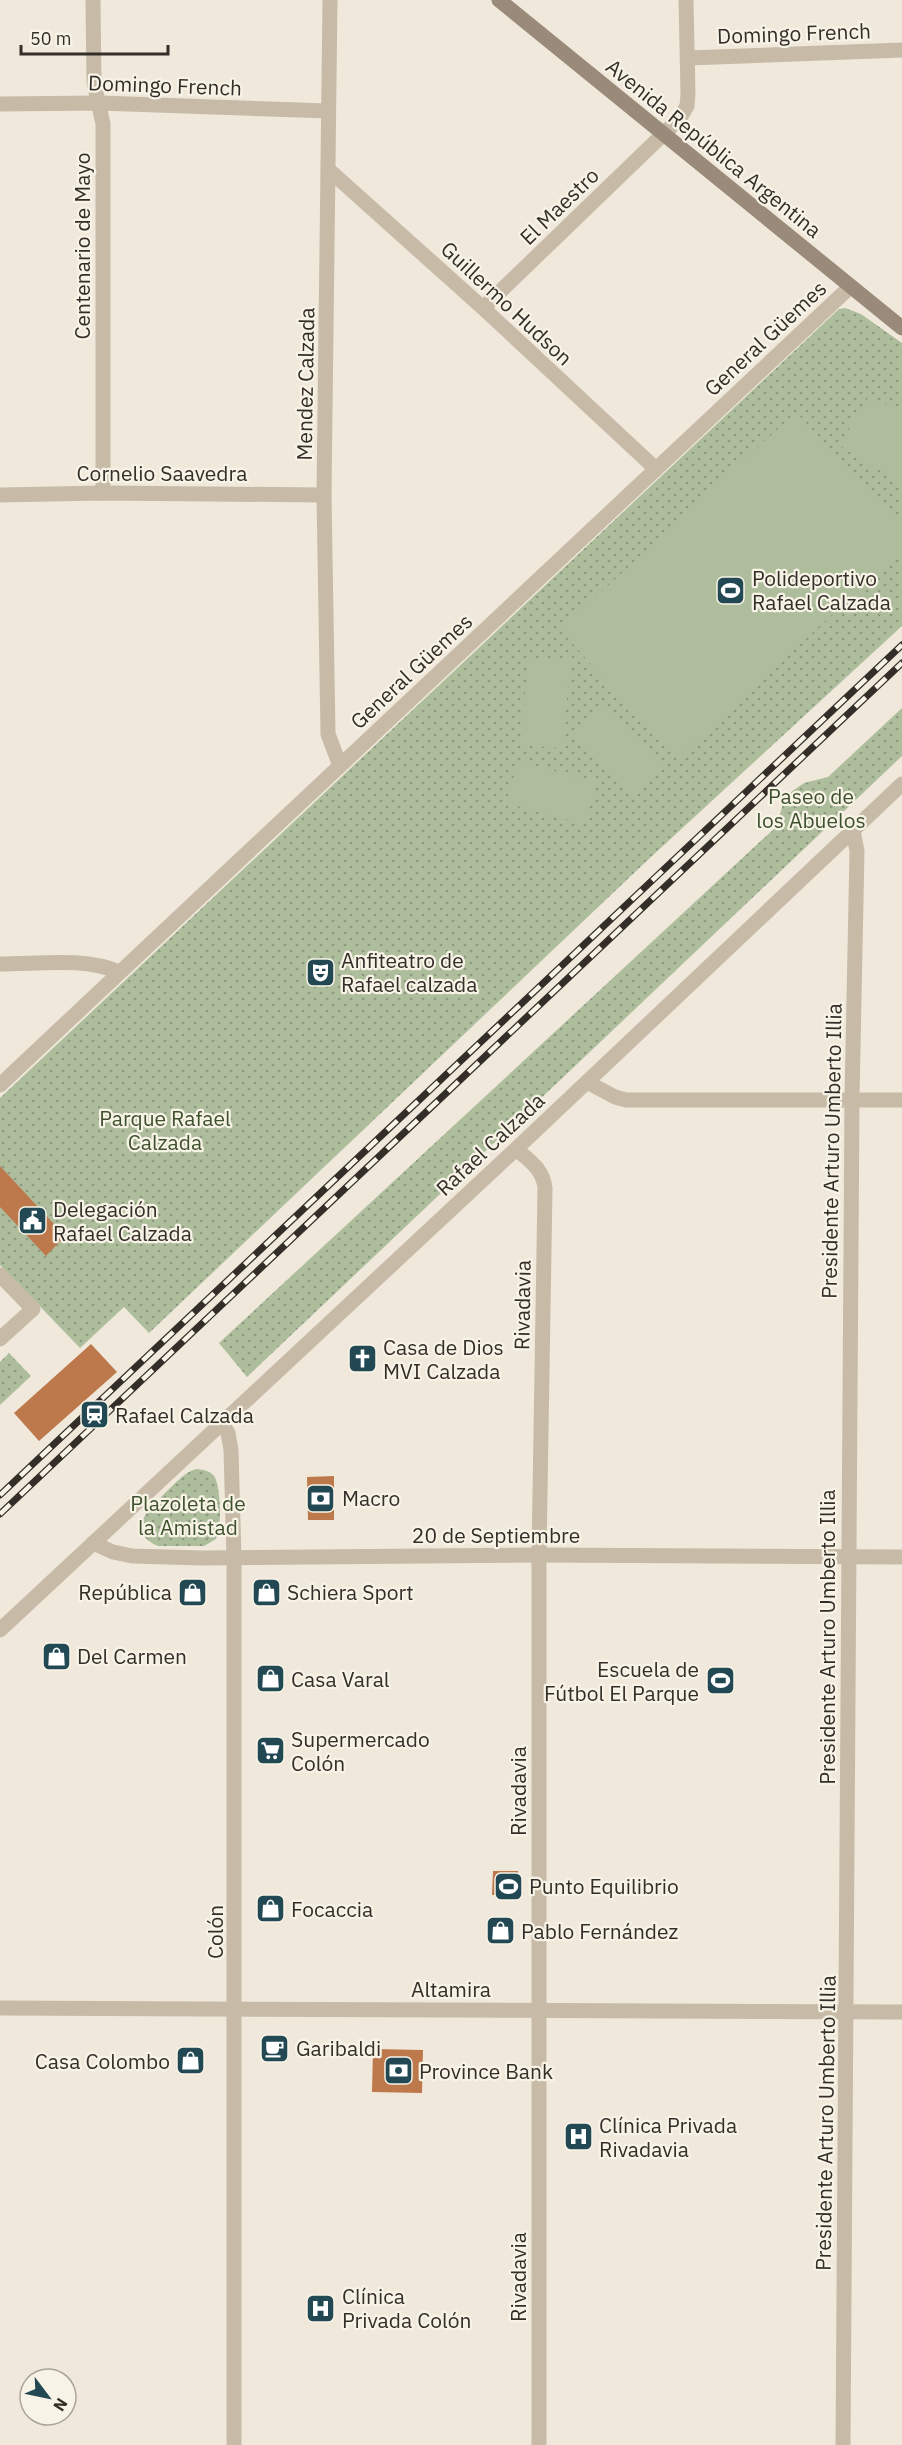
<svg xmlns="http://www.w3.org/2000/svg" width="902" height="2445" viewBox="0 0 902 2445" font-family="'IBM Plex Sans',sans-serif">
<defs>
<pattern id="grass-dots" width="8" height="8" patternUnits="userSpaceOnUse" patternTransform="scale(1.5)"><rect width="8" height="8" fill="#aebe9d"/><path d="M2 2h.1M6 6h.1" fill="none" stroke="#8e9b80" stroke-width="1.8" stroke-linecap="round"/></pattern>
</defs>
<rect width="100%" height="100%" fill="#f0e9db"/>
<!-- grass -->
<g fill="url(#grass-dots)">
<path d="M845 308 861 314 902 343V626L652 856 149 1333 124 1307 80 1348 0 1265V1098L839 309Z"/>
<path d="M902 708V756L247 1377 219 1343 776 827 783 804 791 792 804 783 828 777Z"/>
<path d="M9 1353 31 1376 0 1405V1362Z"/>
<path d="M196 1469C203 1470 209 1470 214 1476 221 1485 222 1529 216 1539L204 1546H158C123 1531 151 1507 166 1492 176 1483 183 1473 196 1469Z"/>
</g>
<!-- pitch -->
<g fill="#aebe9d">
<path d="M870 395 902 415V484L839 445Z"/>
<path d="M796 412 902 527V550L677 758 560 630Z"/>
<path d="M528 659 570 662 563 748 521 745Z"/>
<path d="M605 703 664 764 631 795 572 734Z"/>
<path d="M518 761 596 782 584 824 506 803Z"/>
</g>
<!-- building -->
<g fill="#bd784c">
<path d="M0 1166 65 1236 46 1256 0 1207Z"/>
<path d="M91 1344 117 1372 39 1441 14 1413Z"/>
<path d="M334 1476V1520H308L307 1477Z"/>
<path d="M493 1871H518V1895H492Z"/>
<path d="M373 2049 423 2050 422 2093 372 2092Z"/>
</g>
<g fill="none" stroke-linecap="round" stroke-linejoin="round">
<!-- minor -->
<g stroke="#c7bba8" stroke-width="15">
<path d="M93 0 94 83 103 124V493"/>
<path d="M330 0 324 495 328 734 340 766"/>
<path d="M688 58 902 50"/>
<path d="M0 104 100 103 328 111"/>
<path d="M329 170 483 308 656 469"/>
<path d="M483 308 680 118 687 106 688 94 686 0"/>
<path d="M0 495 103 493 324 495"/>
<path d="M0 964C38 964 84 957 119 972"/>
<path d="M587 1082 615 1097 626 1100H902"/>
<path d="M0 1085 850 287"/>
<path d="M516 1149C530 1161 543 1169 545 1188L539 1555V2445"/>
<path d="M0 1275 33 1309 0 1339"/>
<path d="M221 1422 228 1433 231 1450 234 1558V2445"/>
<path d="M93 1543 113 1552 132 1556 202 1558 539 1555 902 1557"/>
<path d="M0 1630 516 1149 902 784"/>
<path d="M0 2008 902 2012"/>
<path d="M843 2445 852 1099 857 851 853 831"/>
</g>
<!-- secondary -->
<path stroke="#9a8a7a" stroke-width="15" d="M499 0 902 328"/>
<defs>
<g id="rail">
<path d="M0 1495 902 645"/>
<path d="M0 1514 902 663"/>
</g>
</defs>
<!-- rail casing -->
<use href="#rail" stroke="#342e28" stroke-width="7"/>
<!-- rail -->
<use href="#rail" stroke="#f8f3e7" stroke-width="4.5" stroke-dasharray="14" stroke-linecap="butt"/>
</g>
<!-- icons -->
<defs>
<symbol id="stadium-square" viewBox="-11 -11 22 22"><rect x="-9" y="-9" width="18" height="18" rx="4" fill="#214853" stroke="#f8f3e7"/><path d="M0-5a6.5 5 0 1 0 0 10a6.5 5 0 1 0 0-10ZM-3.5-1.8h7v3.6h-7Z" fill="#fff"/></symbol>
<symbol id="theatre-square" viewBox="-11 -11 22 22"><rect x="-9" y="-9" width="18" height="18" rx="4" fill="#214853" stroke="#f8f3e7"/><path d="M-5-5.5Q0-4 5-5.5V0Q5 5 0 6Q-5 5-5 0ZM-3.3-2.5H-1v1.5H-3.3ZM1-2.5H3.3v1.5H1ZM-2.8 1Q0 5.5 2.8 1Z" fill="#fff"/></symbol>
<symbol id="civic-square" viewBox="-11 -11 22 22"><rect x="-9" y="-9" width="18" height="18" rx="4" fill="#214853" stroke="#f8f3e7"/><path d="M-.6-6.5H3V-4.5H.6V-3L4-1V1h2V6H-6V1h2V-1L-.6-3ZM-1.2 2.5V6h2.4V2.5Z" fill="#fff"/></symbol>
<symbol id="church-square" viewBox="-11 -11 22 22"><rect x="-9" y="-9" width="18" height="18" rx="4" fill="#214853" stroke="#f8f3e7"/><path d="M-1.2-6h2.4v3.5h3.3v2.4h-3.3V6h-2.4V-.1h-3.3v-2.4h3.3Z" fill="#fff"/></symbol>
<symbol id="station-square" viewBox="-11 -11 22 22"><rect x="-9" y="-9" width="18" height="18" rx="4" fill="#214853" stroke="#f8f3e7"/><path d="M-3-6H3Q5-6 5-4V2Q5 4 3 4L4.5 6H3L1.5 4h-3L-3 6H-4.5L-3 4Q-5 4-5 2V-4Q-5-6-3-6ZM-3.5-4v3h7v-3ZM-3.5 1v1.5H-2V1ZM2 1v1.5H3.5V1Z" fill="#fff"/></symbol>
<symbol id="bank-square" viewBox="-11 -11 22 22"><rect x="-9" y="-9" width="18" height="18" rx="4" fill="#214853" stroke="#f8f3e7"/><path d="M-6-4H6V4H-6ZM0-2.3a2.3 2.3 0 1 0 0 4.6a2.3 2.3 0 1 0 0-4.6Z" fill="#fff"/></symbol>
<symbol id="shop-square" viewBox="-11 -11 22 22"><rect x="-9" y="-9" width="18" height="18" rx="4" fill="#214853" stroke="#f8f3e7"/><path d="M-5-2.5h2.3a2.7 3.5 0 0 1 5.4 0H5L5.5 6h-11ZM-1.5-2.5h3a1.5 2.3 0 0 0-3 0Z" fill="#fff"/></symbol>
<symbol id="supermarket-square" viewBox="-11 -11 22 22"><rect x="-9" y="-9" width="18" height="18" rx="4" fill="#214853" stroke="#f8f3e7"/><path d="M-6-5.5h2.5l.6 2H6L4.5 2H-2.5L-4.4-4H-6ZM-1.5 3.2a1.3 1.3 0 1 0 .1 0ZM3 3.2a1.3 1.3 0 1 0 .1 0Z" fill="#fff"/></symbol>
<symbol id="cafe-square" viewBox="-11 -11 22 22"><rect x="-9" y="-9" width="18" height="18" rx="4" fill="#214853" stroke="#f8f3e7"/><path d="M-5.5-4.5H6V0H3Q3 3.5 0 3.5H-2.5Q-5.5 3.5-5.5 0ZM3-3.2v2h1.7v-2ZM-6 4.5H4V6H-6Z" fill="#fff"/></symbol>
<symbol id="hospital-square" viewBox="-11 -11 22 22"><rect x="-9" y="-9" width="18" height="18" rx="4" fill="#214853" stroke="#f8f3e7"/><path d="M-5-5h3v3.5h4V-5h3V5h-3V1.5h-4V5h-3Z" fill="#fff"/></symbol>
</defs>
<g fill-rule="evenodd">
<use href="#stadium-square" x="714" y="574" width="33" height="33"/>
<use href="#theatre-square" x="304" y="956" width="33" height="33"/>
<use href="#civic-square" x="16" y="1204" width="33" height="33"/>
<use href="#church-square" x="346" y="1342" width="33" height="33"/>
<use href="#station-square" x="78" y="1398" width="33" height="33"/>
<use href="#bank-square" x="304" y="1482" width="33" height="33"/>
<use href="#shop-square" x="176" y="1576" width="33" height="33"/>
<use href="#shop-square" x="250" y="1576" width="33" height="33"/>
<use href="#shop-square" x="40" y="1640" width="33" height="33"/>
<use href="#shop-square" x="254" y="1662" width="33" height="33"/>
<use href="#stadium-square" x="704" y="1664" width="33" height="33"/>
<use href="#supermarket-square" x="254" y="1734" width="33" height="33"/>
<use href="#stadium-square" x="492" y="1870" width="33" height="33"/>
<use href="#shop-square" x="254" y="1892" width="33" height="33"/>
<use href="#shop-square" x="484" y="1914" width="33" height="33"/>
<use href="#cafe-square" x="258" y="2032" width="33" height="33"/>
<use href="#shop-square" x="174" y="2044" width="33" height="33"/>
<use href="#bank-square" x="382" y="2054" width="33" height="33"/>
<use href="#hospital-square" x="562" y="2120" width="33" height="33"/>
<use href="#hospital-square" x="304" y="2292" width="33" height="33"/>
</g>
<g text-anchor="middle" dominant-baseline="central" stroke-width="4.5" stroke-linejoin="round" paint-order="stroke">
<!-- street labels -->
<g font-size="21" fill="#342e28" stroke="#f8f3e7">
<text transform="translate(794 33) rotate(-2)">Domingo French</text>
<text transform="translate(165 85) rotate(2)">Domingo French</text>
<text transform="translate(714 148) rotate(39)">Avenida República Argentina</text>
<text transform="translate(559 206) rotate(-44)">El Maestro</text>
<text transform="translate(82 246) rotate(-90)">Centenario de Mayo</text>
<text transform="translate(507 303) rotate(43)">Guillermo Hudson</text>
<text transform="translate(765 338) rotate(-43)">General Güemes</text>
<text transform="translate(305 384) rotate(-89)">Mendez Calzada</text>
<text x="162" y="473">Cornelio Saavedra</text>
<text transform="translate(411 671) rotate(-43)">General Güemes</text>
<text transform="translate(490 1144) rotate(-43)">Rafael Calzada</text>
<text transform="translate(831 1151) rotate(-89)">Presidente Arturo Umberto Illia</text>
<text transform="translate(522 1305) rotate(-89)">Rivadavia</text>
<text x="496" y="1535">20 de Septiembre</text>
<text transform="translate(827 1637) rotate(-90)">Presidente Arturo Umberto Illia</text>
<text transform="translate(518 1791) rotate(-90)">Rivadavia</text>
<text transform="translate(215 1932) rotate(-90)">Colón</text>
<text x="451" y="1989">Altamira</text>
<text transform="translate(825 2123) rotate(-89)">Presidente Arturo Umberto Illia</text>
<text transform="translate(518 2277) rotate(-90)">Rivadavia</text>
</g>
<!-- poi labels -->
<g font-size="21" fill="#342e28" stroke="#f8f3e7" text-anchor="start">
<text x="752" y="578">Polideportivo<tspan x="752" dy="24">Rafael Calzada</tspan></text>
<text x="341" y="960">Anfiteatro de<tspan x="341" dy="24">Rafael calzada</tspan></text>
<text x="53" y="1209">Delegación<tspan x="53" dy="24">Rafael Calzada</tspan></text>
<text x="383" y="1347">Casa de Dios<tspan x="383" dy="24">MVI Calzada</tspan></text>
<text x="115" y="1415">Rafael Calzada</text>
<text x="342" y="1498">Macro</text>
<text x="172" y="1592" text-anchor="end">República</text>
<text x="287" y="1592">Schiera Sport</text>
<text x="77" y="1656">Del Carmen</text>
<text x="699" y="1669" text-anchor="end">Escuela de<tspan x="699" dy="24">Fútbol El Parque</tspan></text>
<text x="291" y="1679">Casa Varal</text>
<text x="291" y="1739">Supermercado<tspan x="291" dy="24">Colón</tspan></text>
<text x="529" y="1886">Punto Equilibrio</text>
<text x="291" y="1909">Focaccia</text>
<text x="521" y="1931">Pablo Fernández</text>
<text x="296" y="2048">Garibaldi</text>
<text x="170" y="2061" text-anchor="end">Casa Colombo</text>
<text x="419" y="2071">Province Bank</text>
<text x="599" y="2125">Clínica Privada<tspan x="599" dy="24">Rivadavia</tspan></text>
<text x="342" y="2296">Clínica<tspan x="342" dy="24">Privada Colón</tspan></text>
</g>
<!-- park labels -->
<g font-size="21" fill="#3e512d" stroke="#f8f3e7">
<text x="811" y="796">Paseo de<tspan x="811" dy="24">los Abuelos</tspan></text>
<text x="165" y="1118">Parque Rafael<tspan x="165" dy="24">Calzada</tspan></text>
<text x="188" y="1503">Plazoleta de<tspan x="188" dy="24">la Amistad</tspan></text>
</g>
</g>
<!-- north arrow -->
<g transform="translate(48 2397) rotate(122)"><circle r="28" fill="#f8f3e7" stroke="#aaa49b" stroke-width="1.5"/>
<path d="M0-4.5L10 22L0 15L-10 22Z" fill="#214853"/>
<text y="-9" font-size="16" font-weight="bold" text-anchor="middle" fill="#342e28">N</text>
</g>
<!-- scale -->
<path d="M21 45v9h147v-9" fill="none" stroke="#342e28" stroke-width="3"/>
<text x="30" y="45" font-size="18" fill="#342e28" stroke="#f8f3e7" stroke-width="4.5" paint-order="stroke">50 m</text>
</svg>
